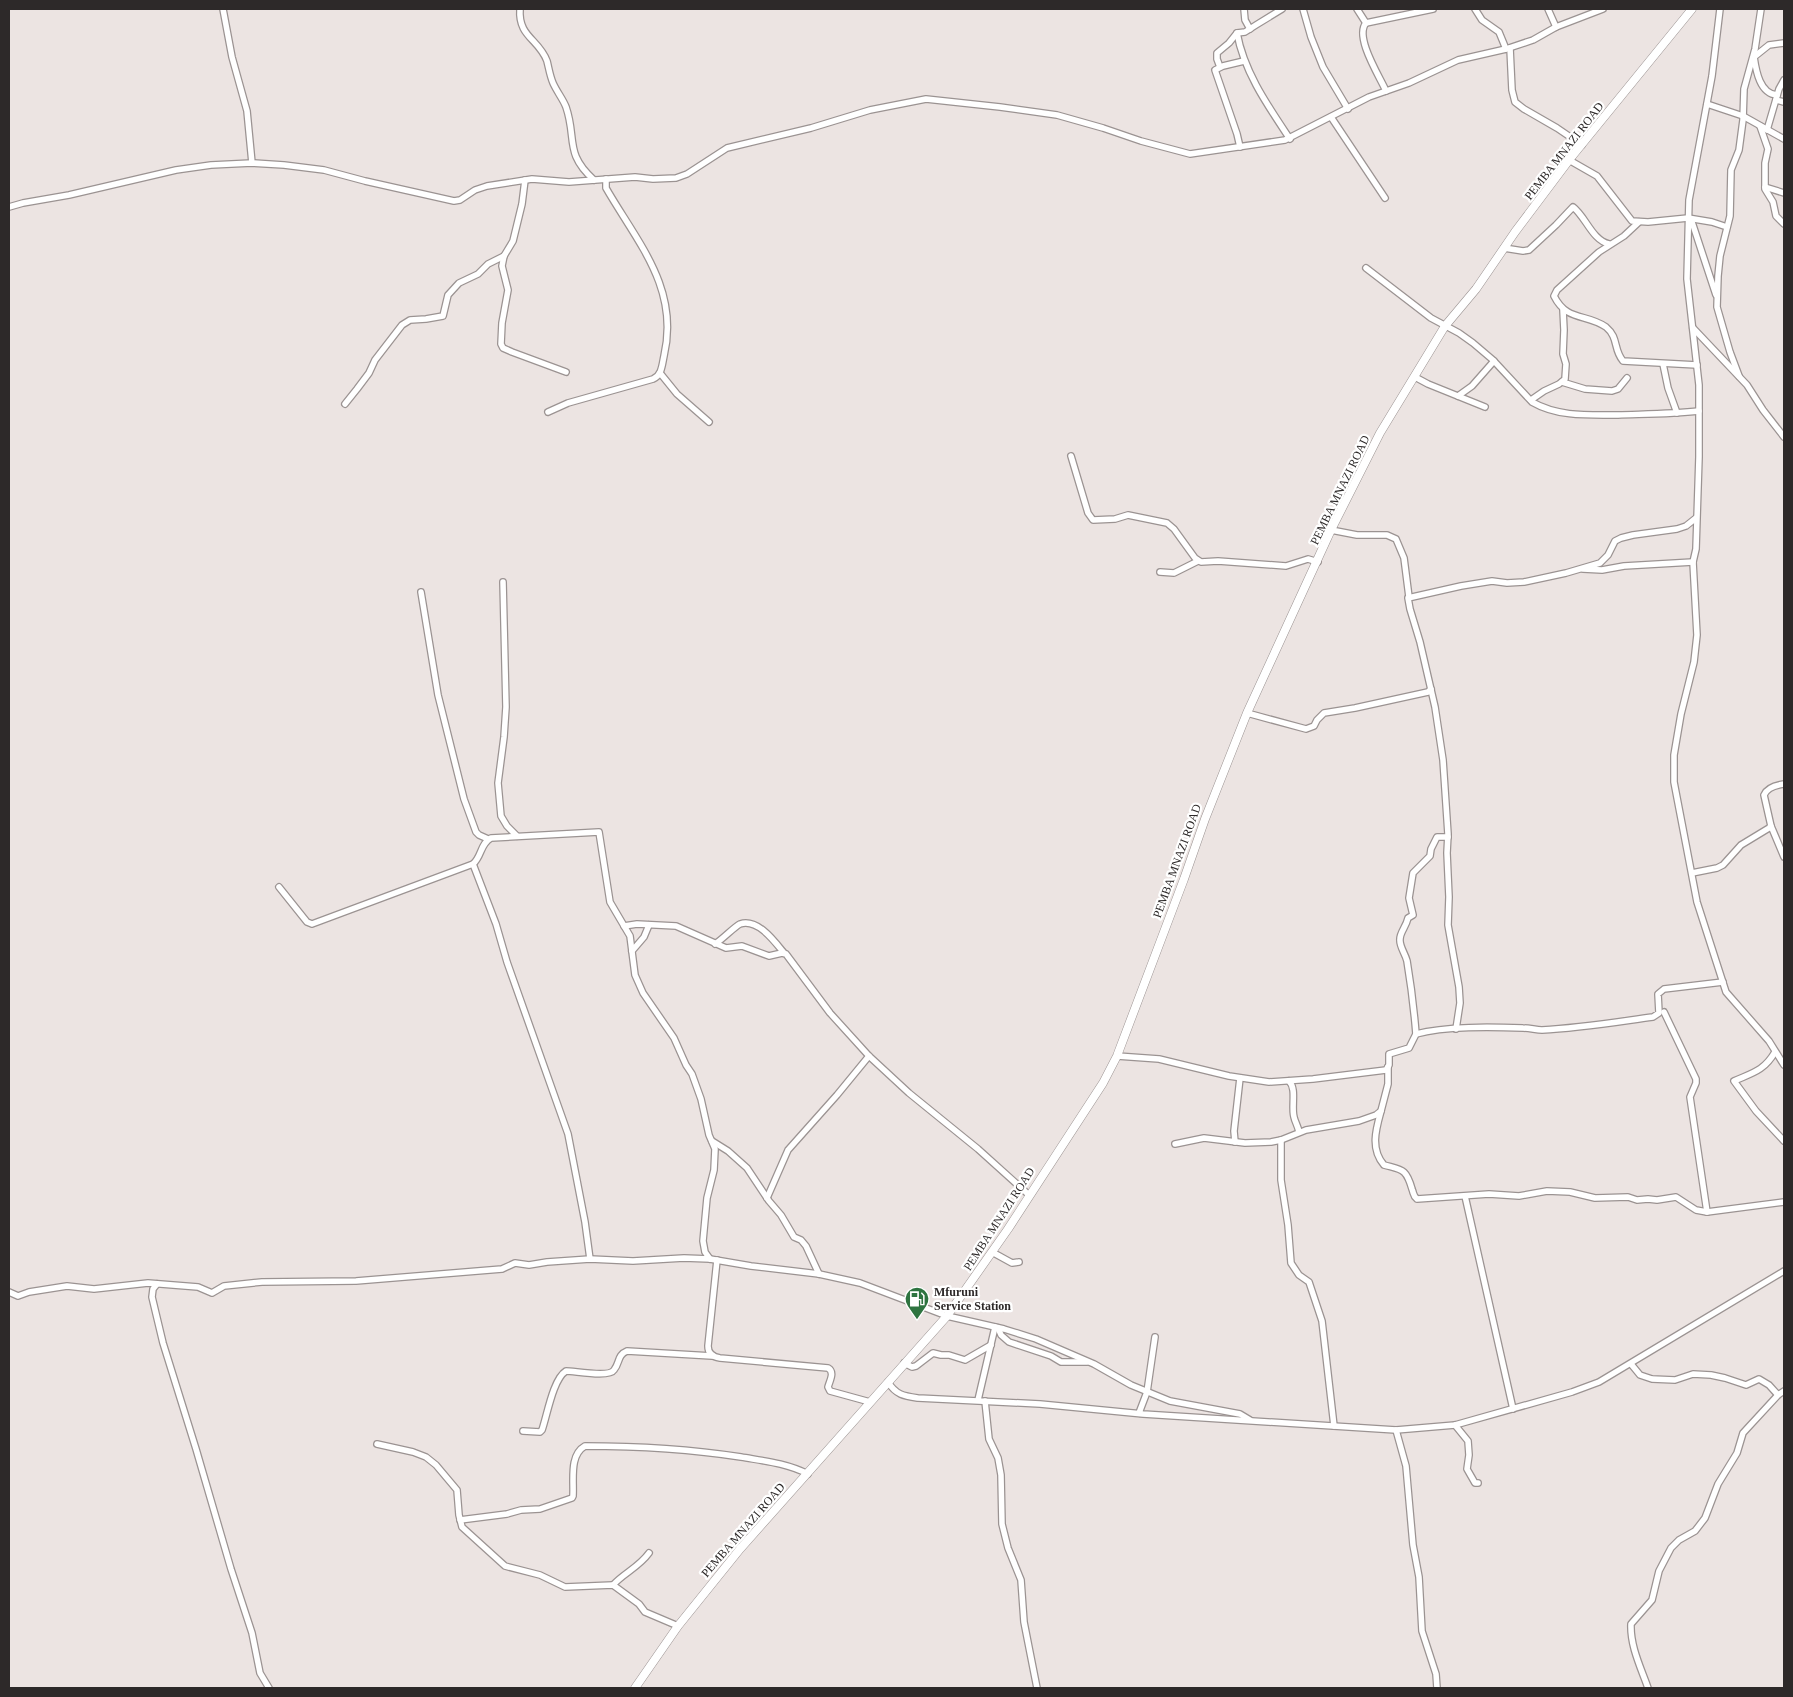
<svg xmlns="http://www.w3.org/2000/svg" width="1793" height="1697" viewBox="0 0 1793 1697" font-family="Georgia,serif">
<rect width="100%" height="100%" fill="#ece4e2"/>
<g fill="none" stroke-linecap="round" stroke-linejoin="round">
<defs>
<g id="street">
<path d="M223 9 232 57 247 111 252 163"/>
<path d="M520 9C518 37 539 39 547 61 549 69 550 76 553 83 557 92 563 99 566 107 577 139 564 153 594 180"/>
<path d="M1244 9 1245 20 1250 29"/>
<path d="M1303 9 1311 37 1323 67 1348 109"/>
<path d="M1357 9 1366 23 1433 9"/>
<path d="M1475 9 1482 20 1499 32 1506 49"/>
<path d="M1548 9 1556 27"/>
<path d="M1720 9 1712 76 1689 200 1687 279 1699 385V457L1696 549 1693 562 1697 635 1694 662 1681 714 1674 755V782L1697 902 1726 992 1769 1041 1784 1065"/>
<path d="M1366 23C1354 37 1380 77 1386 91"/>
<path d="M1237 33C1244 72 1268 106 1290 139"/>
<path d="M1510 48 1512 90 1515 102 1524 109 1557 128 1582 145"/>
<path d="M1220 67 1217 59V53L1229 43 1237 33 1245 32 1256 25 1282 9"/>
<path d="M1777 95C1760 94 1756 71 1754 57L1769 45 1784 43"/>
<path d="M1776 100 1784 102"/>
<path d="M1707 104 1743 116 1784 139"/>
<path d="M1331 117 1385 198"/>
<path d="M1760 126 1768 149 1765 163V189L1773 202 1776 216 1784 224"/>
<path d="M1767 130 1779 89 1784 80"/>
<path d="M1240 147 1237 134 1215 70 1223 66 1244 61"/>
<path d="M1569 160 1597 176 1632 221 1648 222 1688 218 1712 222 1727 227"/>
<path d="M525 180 522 204 513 241 504 256 502 266 508 290 502 323 501 344 503 348 512 352 566 372"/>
<path d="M1765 187 1784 193"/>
<path d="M9 207 23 203 69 195 176 170 211 165 252 163 284 165 324 170 365 181 454 201 460 200 475 190 487 186 532 179 569 182 635 177 653 179 676 178 687 174 727 148 811 128 870 110 926 99 1000 107 1057 115 1103 128 1141 141 1190 154 1285 140 1369 97 1409 83 1458 60 1506 49 1533 40 1556 27 1603 9"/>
<path d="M1691 219 1716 295"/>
<path d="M1639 222 1624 236 1599 252 1557 290 1554 296C1567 322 1586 313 1606 327 1619 338 1613 349 1623 361L1697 365"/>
<path d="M1504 248 1523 251 1529 250 1556 225 1573 207C1586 217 1592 240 1609 244"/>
<path d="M1366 268 1431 318 1459 333 1473 343 1493 360 1532 402C1558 417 1589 415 1618 415 1645 414 1672 414 1699 411"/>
<path d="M1693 328 1747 385 1763 410 1784 437"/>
<path d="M1663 364 1668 388 1677 413"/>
<path d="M660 373 677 394 709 422"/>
<path d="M1739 376 1730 352 1717 307 1718 276 1720 256 1730 216 1731 170 1739 150 1743 120 1744 89 1755 49 1761 9"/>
<path d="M1415 377 1428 384 1485 407"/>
<path d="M1562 382 1585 389 1612 391 1618 389 1627 378"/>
<path d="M1458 396 1472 386 1494 361"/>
<path d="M1531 400 1544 391 1559 384 1565 379 1566 364 1563 354 1564 330 1563 310"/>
<path d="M345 404 357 389 369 373 375 360 402 325 410 320 426 319 443 316 448 295 459 283 478 274 488 264 504 256"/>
<path d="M548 412 568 403 653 379C662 375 662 365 664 356 680 288 637 242 606 188V179"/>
<path d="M1071 456 1088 513 1093 520 1115 519 1128 515 1167 523 1174 529 1195 558 1201 562 1218 561 1286 566 1308 559 1318 562"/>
<path d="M1331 530 1357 535H1387L1396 539 1404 558 1409 597"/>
<path d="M1583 569 1602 570 1624 566 1693 562"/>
<path d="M1160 572 1174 573 1198 561"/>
<path d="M503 582 506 707 504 737 498 783 501 816 507 826 517 836"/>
<path d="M421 592 438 695 464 799 476 832 479 835 488 839"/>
<path d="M1247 713 1306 729 1314 726 1317 720 1324 713 1355 708 1428 692 1431 689"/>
<path d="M1771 826 1784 857"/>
<path d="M473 864 496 924 507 962 568 1134 585 1222 590 1259"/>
<path d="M1692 873 1717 868 1723 865 1741 845 1769 828 1771 826 1764 795C1767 788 1777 785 1784 784"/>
<path d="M279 887 307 922 312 924 473 864C482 856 480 844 491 838L599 832 610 902 630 936 635 975 643 993 674 1038 686 1065 692 1074 701 1099 709 1135 715 1149 714 1170 707 1198 703 1241 705 1252 710 1259"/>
<path d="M624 926 637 924 676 926 726 948 742 946 769 956 782 953 786 954 830 1013 869 1056 909 1093 978 1149 1029 1195"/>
<path d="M715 944C723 939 734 927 740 924 758 918 775 942 784 953"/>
<path d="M632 951 644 937 649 925"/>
<path d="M1664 1012 1696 1079V1083L1690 1097 1707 1212"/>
<path d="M1456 1029 1460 1003 1459 987 1448 925 1449 897 1447 853 1448 834 1443 760 1435 707 1420 642 1410 609 1408 598 1461 586 1492 581 1507 583 1524 582 1566 573 1600 563 1608 555 1615 541 1621 538 1633 535 1677 529 1686 526 1696 518"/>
<path d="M1416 1034C1414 1009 1411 985 1407 961 1405 953 1399 946 1400 939 1400 932 1406 927 1408 918L1413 915 1409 898 1413 873 1430 856 1431 849 1437 837H1448"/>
<path d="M1775 1052C1764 1071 1752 1073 1734 1081L1756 1111 1784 1141"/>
<path d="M1117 1056 1159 1059 1229 1076 1269 1082 1313 1079 1386 1070 1389 1065V1054L1409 1048 1416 1034C1446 1026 1491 1027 1523 1028 1530 1028 1536 1030 1542 1030 1580 1028 1616 1022 1653 1017L1659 1013 1658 994 1664 989 1723 982"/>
<path d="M1289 1081C1297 1089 1291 1106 1294 1117 1295 1122 1298 1126 1299 1132"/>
<path d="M1381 1111C1376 1129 1370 1149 1384 1165 1402 1170 1406 1168 1412 1189 1414 1194 1413 1196 1417 1199L1489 1194 1519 1196 1547 1191 1570 1192 1595 1198 1628 1197 1637 1200 1648 1199 1657 1200 1676 1197 1696 1210 1707 1212 1784 1202"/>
<path d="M1281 1140V1180L1288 1225 1291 1263 1299 1275 1309 1282 1322 1321 1334 1426"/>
<path d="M712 1141 728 1151 747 1168 769 1201 781 1215 794 1237 801 1240 806 1246 819 1274"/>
<path d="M1235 1142 1234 1131 1240 1078"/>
<path d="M1175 1144 1204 1138 1245 1143 1271 1142 1281 1140 1306 1130 1359 1121 1376 1115 1381 1111 1388 1084V1067"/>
<path d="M1465 1196 1513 1409"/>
<path d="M767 1198 788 1150 837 1095 869 1056"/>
<path d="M992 1252 1012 1263 1019 1262"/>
<path d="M717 1260 708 1346C708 1354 713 1357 720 1358L828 1368C835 1372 830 1380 828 1387L830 1391 870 1402"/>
<path d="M157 1284 153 1289 152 1297 163 1343 196 1449 231 1569 252 1633 260 1673 269 1688"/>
<path d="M9 1292 18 1296 29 1292 67 1286 94 1289 148 1283 198 1287 212 1293 224 1286 262 1282 356 1281 502 1269 515 1263 529 1265 547 1262 590 1259 633 1261 684 1258 710 1259 751 1266 819 1274 860 1283 947 1316 1004 1329 1036 1339 1094 1364 1131 1385 1170 1401 1240 1414 1250 1420"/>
<path d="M998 1328 1001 1335 1009 1342 1051 1356 1061 1362H1087"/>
<path d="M904 1363 912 1367 916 1366 933 1353 941 1355H949L965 1360 991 1345"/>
<path d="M1631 1364 1640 1375 1652 1379 1675 1380 1693 1374 1711 1375 1725 1378 1746 1385 1759 1379 1769 1385 1778 1395"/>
<path d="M888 1382C896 1395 904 1396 918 1398L1040 1404 1143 1414 1396 1430 1455 1425 1572 1392 1599 1382 1784 1271"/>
<path d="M978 1400 995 1327"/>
<path d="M985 1401 989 1439 998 1458 1001 1475 1002 1524 1008 1548 1021 1580 1024 1622 1037 1688"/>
<path d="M1139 1413 1147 1392 1155 1337"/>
<path d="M1455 1425 1468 1441 1469 1455 1467 1469 1475 1483H1478"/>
<path d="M1396 1430 1406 1466 1413 1545 1419 1577 1422 1631 1436 1674 1437 1688"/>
<path d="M523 1431 540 1432 542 1430C547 1416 553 1379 566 1371 575 1371 609 1378 614 1370 620 1363 617 1355 627 1351L712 1356"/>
<path d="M377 1444 413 1452 426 1457 436 1465 457 1490 459 1515 462 1527 505 1566 540 1575 565 1587 613 1585 639 1604 645 1612 678 1626"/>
<path d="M460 1520 507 1514 521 1510 540 1509 572 1498 573 1496C574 1480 569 1455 585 1446 637 1446 689 1449 741 1457 764 1461 786 1463 808 1474"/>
<path d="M613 1585C624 1573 639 1567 649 1553"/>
<path d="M1648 1688C1641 1668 1630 1646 1631 1624L1652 1600 1659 1571 1671 1548 1679 1540 1695 1531 1705 1518 1718 1484 1737 1453 1743 1433 1778 1395 1784 1391"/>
</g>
<path id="secondary" d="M635 1688 678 1626 740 1549 947 1316 1008 1229 1103 1083 1117 1056 1184 879 1205 819 1247 713 1331 530 1380 433 1445 326 1476 289 1515 232 1569 160 1692 9"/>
</defs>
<!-- street casing -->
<use href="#street" stroke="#9b9392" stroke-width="8"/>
<!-- secondary casing -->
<use href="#secondary" stroke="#9b9392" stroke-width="9"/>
<!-- street -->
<use href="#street" stroke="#fff" stroke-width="5.5"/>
<!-- secondary -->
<use href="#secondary" stroke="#fff" stroke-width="8"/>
</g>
<!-- icons -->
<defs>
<symbol id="fuel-pin" viewBox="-11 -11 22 30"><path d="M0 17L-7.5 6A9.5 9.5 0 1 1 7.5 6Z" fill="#2e7440" stroke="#fff"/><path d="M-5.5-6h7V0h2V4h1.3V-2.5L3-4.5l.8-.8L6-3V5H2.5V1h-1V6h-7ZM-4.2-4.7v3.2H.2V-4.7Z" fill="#fff"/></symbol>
</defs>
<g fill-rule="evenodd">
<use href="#fuel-pin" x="903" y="1285" width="28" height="38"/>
</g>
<g text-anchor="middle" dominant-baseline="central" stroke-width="4.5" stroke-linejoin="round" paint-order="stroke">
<!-- street labels -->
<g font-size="12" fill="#2d2929" stroke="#fff">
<text transform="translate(1564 151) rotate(-52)">PEMBA MNAZI ROAD</text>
<text transform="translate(1340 490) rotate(-64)">PEMBA MNAZI ROAD</text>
<text transform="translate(1177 861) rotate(-70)">PEMBA MNAZI ROAD</text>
<text transform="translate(999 1219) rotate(-57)">PEMBA MNAZI ROAD</text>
<text transform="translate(743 1530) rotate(-49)">PEMBA MNAZI ROAD</text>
</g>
<!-- poi labels -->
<g font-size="12" font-weight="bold" fill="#2d2929" stroke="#fff" text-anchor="start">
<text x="934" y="1292">Mfuruni<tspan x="934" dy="14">Service Station</tspan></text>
</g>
</g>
<!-- border -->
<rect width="1793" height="1697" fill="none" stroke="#2d2929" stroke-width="20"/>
</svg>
